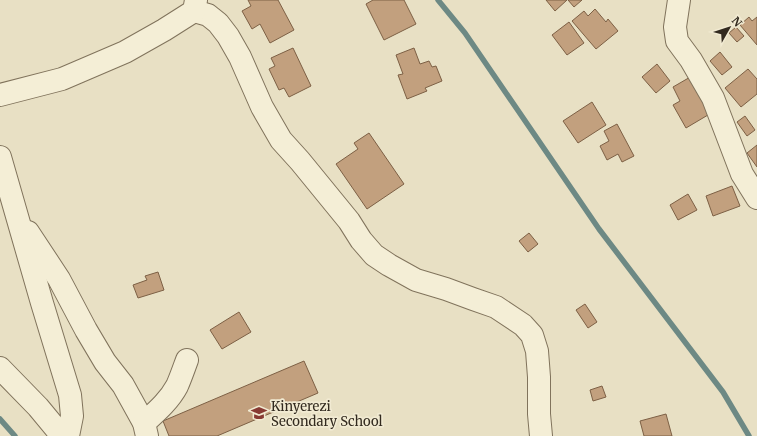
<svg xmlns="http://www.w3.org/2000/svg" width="757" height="436" viewBox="0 0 757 436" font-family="Merriweather,serif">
<rect width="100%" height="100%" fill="#e8e0c4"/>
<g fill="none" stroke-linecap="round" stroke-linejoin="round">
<!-- stream -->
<g stroke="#6d8984" stroke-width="5.5">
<path d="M438 0 465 33 599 229 723 392 749 436"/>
<path d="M0 419 15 436"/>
</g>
</g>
<!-- building -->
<g fill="#c2a07e" stroke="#7d6045">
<path d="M248 0H278L294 30 270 43 260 24 252 29 242 11 251 6Z"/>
<path d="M373 0H404L416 24 384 40 366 4Z"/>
<path d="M546 0H567L555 11Z"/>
<path d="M568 0H582L574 7Z"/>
<path d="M595 9 606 22 608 19 618 31 596 49 572 21 584 11 588 16Z"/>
<path d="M749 17 752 21 757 17V45L740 25Z"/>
<path d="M569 22 584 43 567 55 552 35Z"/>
<path d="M736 27 744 36 737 42 729 33Z"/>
<path d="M293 48 311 86 289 97 284 88 279 90 269 69 275 66 271 58Z"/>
<path d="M414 48 420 64 429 61 432 67 436 66 442 81 425 88 427 91 407 99 398 75 403 74 396 55Z"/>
<path d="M720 52 732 67 722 75 710 61Z"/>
<path d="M657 64 670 81 656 93 642 77Z"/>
<path d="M748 69 757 79V94L741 107 725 88Z"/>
<path d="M692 76 713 112 686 128 673 105 680 101 673 87Z"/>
<path d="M592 102 606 125 578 143 563 121Z"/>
<path d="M745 116 755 130 747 136 737 122Z"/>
<path d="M617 124 634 156 622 162 618 154 607 160 600 146 609 141 604 131Z"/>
<path d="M369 133 404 184 367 209 336 164 358 149 354 143Z"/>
<path d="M757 145V167L747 153Z"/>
<path d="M732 186 740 206 713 216 706 196Z"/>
<path d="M688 194 697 210 678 220 670 205Z"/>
<path d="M529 233 538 244 528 252 519 241Z"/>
<path d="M158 272 164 290 138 298 133 285 147 280 145 276Z"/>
<path d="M585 304 597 322 588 328 576 310Z"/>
<path d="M239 312 251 332 222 349 210 330Z"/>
<path d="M304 361 318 393 217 436H169L163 421Z"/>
<path d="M602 386 606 397 593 401 590 390Z"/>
<path d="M666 414 672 436H644L640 421Z"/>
</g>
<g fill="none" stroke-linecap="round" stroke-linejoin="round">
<defs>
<g id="minor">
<path d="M679 0 675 27 677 41 691 60 713 98 742 174 757 198"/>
<path d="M194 11 208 15 218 23 228 36 240 57 262 107 281 140 300 161 349 221 361 240 374 255 389 265 416 280 446 289 473 299 496 307 523 325 532 335 537 351 539 377V414L541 436"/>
<path d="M0 95 62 79 125 52 164 30 194 11 196 0"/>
<path d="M0 157 42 303 70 395 72 416 68 436"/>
<path d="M28 232 59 279 86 330 105 362 123 385 144 423 147 436"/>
<path d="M0 368 38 407 62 436"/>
<path d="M144 423C156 412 169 401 177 386 181 377 184 368 187 360"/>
</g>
</defs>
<!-- minor casing -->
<use href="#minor" stroke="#80735c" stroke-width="24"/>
<!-- minor -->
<use href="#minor" stroke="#f4eed6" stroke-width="22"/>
</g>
<!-- icons -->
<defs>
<symbol id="school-bare" viewBox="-9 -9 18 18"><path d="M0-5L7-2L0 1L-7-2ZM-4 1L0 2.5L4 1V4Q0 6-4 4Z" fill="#883a33" stroke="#f1ead2" stroke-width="2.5" paint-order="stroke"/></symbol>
</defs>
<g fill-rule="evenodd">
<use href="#school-bare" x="248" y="402" width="22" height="22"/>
</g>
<g text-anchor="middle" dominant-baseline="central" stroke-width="3.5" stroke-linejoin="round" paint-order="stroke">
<!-- poi labels -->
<g font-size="13" fill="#322a1f" stroke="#f1ead2" text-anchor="start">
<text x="271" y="406">Kinyerezi<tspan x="271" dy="15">Secondary School</tspan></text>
</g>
</g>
<!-- north arrow -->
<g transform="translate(729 28) rotate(51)" stroke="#f1ead2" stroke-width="3" paint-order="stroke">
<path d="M0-3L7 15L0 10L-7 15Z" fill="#322a1f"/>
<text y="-6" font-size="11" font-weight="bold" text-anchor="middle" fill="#322a1f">N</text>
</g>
</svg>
